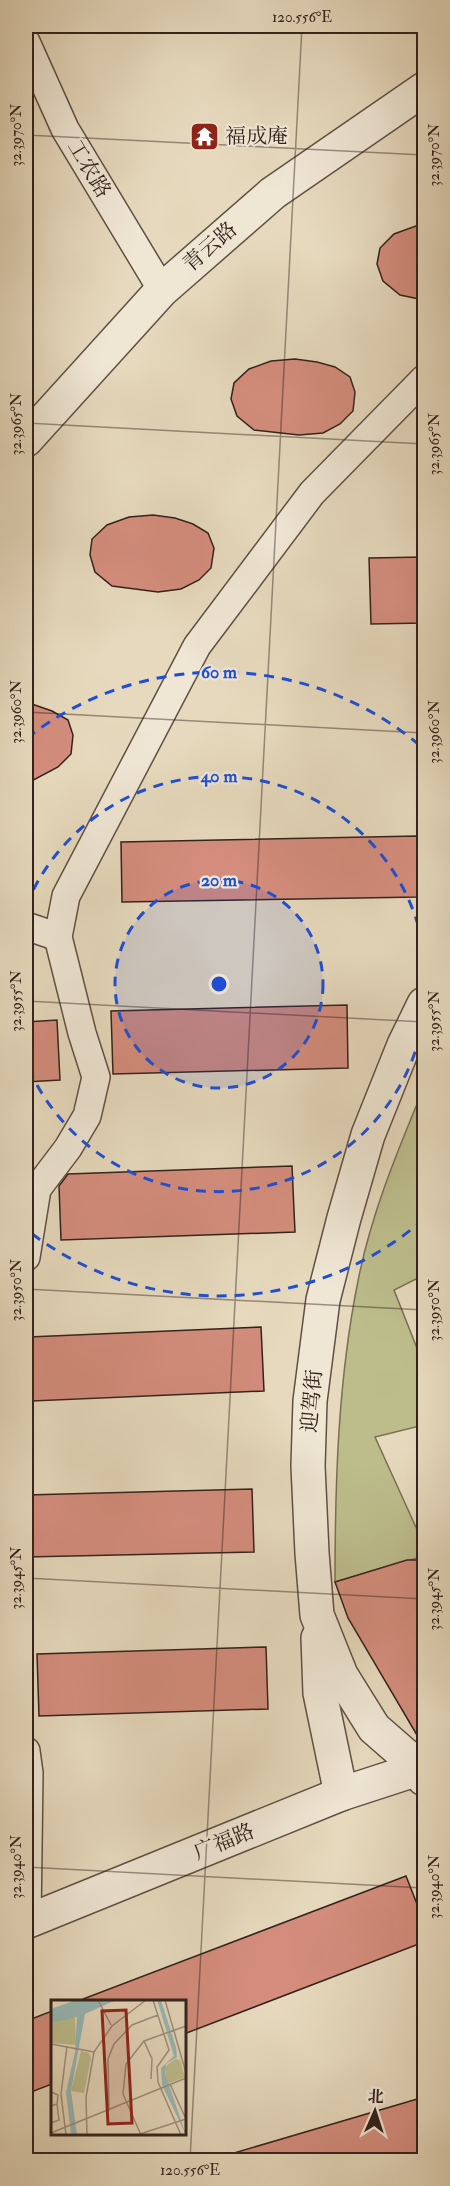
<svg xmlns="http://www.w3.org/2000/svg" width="450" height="2186" viewBox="0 0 450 2186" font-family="'IM FELL Double Pica','Noto Serif SC',serif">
<rect width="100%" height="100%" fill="#e6d9bd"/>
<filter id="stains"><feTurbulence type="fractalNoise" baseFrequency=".00333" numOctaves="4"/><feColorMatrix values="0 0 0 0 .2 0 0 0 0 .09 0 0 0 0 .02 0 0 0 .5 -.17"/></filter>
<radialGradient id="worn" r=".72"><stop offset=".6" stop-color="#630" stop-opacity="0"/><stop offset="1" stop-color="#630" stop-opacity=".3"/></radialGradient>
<!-- green -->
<path fill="#bdbd8c" stroke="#787054" stroke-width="1.5" d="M424 1087V1275L394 1290 424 1366V1425L375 1437 424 1545V1556L335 1582C335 1482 338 1380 358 1281 371 1214 398 1150 424 1087Z"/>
<!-- building -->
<g fill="#d48d7d" stroke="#33221c" stroke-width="1.5">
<path d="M424 223V300L400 295 383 281 377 264 380 248 394 234Z"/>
<path d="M295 359 317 362 335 367 350 377 355 392 353 411 340 424 323 433 299 435 254 430 237 416 231 399 234 383 249 369 271 361Z"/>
<path d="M153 515 175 518 193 524 208 533 214 548 211 568 199 580 181 589 158 592 112 586 95 572 90 555 92 539 107 525 129 517Z"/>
<path d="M424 557V623L371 624 369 558Z"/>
<path d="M26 702 52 711 68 720 73 735 71 754 58 767 26 784Z"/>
<path d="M417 836 418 897 122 902 121 842Z"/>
<path d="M347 1005 348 1068 113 1074 111 1011Z"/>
<path d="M57 1020 60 1080 26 1082V1022Z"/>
<path d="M292 1166 295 1232 61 1240 59 1186 68 1174Z"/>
<path d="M261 1327 264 1391 32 1401 29 1337Z"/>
<path d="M252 1489 254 1552 26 1557V1495Z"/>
<path d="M407 1560H424V1747L348 1618 335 1582Z"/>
<path d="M266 1647 268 1709 39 1716 37 1654Z"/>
<path d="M406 1876 424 1922V1942L184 2034V2001H83V1999Z"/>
<path d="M52 2011V2084L26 2094V2021Z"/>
<path d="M424 2097V2160H235L234 2153Z"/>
</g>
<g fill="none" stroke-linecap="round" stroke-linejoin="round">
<defs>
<g id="minor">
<path d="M26 42 65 129 162 290"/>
<path d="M26 926 58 937"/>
<path d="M26 1257 37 1189 68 1148 87 1116 96 1077 82 1033 58 937 66 896 197 646 312 493 424 379"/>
<path d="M26 1751 29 1773 27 1922"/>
</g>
<g id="tertiary">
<path d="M26 440 162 290 273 193 424 89"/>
<path d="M424 1004 404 1045 368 1135 344 1218 323 1300 310 1401 308 1466 312 1553 317 1615 341 1675 374 1728 421 1769 424 1779"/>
<path d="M318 1638 320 1693 341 1794"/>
<path d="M26 1922 341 1794 424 1767"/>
</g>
</defs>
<!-- minor casing -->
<use href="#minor" stroke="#605044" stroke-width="30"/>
<!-- tertiary casing -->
<use href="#tertiary" stroke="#605044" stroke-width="36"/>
<!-- minor -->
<use href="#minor" stroke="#efe6d4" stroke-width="27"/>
<!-- tertiary -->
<use href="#tertiary" stroke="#efe6d4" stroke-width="33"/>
</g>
<!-- ticks -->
<path fill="none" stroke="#33221c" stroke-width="1.5" stroke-opacity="0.45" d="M26 135 424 155M26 423 424 444M26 712 424 733M26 1001 424 1022M26 1289 424 1310M26 1578 424 1599M26 1867 424 1888M26 2156 121 2160M190 2160 302 26"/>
<!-- distance rings -->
<circle cx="219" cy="984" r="104" fill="#1d4ed8" fill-opacity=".12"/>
<g fill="none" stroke="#1d4ed8" stroke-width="3" stroke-dasharray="10 8">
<circle cx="219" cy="984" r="104"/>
<path d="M424 1017A208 208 0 0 1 26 1062M26 906A208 208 0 0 1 424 951"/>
<path d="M424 1219A312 312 0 0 1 27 1230M27 738A312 312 0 0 1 424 749"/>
</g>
<!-- icons -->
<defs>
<symbol id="temple-square" viewBox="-11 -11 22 22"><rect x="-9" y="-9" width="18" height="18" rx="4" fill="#8f2418" stroke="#efe6d4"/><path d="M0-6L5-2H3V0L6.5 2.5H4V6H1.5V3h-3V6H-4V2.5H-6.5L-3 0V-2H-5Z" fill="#fff"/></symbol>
</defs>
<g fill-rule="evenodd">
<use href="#temple-square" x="188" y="120" width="33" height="33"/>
</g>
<g text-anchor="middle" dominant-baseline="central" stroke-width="4.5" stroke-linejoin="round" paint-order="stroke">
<!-- poi labels -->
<g font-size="21" fill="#33221c" stroke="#efe6d4" text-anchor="start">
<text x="225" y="136">福成庵</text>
</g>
<!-- street labels -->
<g font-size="21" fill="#33221c" stroke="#efe6d4">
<text transform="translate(89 169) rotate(59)">工农路</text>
<text transform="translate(210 247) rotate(-41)">青云路</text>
<text transform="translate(312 1401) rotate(-85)">迎驾街</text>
<text transform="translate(224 1842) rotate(-22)">广福路</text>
</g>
</g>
<!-- overview -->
<g transform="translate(51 2000)">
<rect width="135" height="135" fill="#e6d9bd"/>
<path d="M24 15 25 45 0 43V23ZM30 51 38 53 40 58 33 93 20 91ZM124 59 129 60 134 77 116 84 114 67Z" fill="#bdbd8c"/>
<path d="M25 0H65L34 14 20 91 26 135H20L15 92 24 52 26 17 0 23V9ZM106 0H110L125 47 126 57 115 64 114 73 135 135 111 85 110 68 123 56Z" fill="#97b9b6"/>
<path fill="none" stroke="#9e907d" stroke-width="1.5" d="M47 0 60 25M102 0 118 50 106 67 107 82 130 135M114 0 135 73M93 41 101 59 100 79M0 44 43 52M0 92 7 95 6 104 0 106M58 111 57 59 63 44 81 25 107 15M0 123 8 120 6 104M0 133 135 78M15 135 10 94 16 46M36 135 35 97 43 52 61 26 95 0M86 135 135 119 119 84M90 135 72 94 75 64 93 41 135 26"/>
<path fill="#8f2418" fill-opacity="0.15" stroke="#8f2418" stroke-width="3" d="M75 10 81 123 57 124 51 11Z"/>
<rect width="135" height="135" fill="none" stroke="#33221c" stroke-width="3"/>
</g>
<circle cx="219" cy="984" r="9" fill="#1d4ed8" stroke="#efe6d4" stroke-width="3"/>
<g font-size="18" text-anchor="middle" font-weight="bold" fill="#1d4ed8" stroke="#efe6d4" stroke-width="4.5" stroke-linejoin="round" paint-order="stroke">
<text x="219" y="678">60 m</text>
<text x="219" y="782">40 m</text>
<text x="219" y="886">20 m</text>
</g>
<!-- margin -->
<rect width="450" height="2186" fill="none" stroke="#e6d9bd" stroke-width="66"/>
<!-- north arrow -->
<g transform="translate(375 2111) rotate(3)" stroke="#efe6d4" stroke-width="4.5" paint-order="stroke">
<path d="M0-4.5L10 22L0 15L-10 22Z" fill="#33221c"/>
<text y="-9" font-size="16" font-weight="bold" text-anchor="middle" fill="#33221c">北</text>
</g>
<rect x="33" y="33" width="384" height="2120" fill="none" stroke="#33221c" stroke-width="2"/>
<g font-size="15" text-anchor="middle" fill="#33221c">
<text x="302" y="22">120.556°E</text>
<text transform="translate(16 135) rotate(-90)" y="5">32.3970°N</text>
<text transform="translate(434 155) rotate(-90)" y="5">32.3970°N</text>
<text transform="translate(16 424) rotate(-90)" y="5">32.3965°N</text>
<text transform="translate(434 444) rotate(-90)" y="5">32.3965°N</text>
<text transform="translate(16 712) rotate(-90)" y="5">32.3960°N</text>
<text transform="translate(434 732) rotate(-90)" y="5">32.3960°N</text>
<text transform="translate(16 1001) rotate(-90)" y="5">32.3955°N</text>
<text transform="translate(434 1021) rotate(-90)" y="5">32.3955°N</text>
<text transform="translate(16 1290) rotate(-90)" y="5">32.3950°N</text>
<text transform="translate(434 1310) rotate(-90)" y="5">32.3950°N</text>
<text transform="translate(16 1578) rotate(-90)" y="5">32.3945°N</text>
<text transform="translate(434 1599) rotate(-90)" y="5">32.3945°N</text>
<text transform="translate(16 1867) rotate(-90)" y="5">32.3940°N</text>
<text transform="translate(434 1887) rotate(-90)" y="5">32.3940°N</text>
<text x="190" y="2175">120.556°E</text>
</g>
<rect width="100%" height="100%" filter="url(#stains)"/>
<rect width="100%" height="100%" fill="url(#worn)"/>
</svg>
